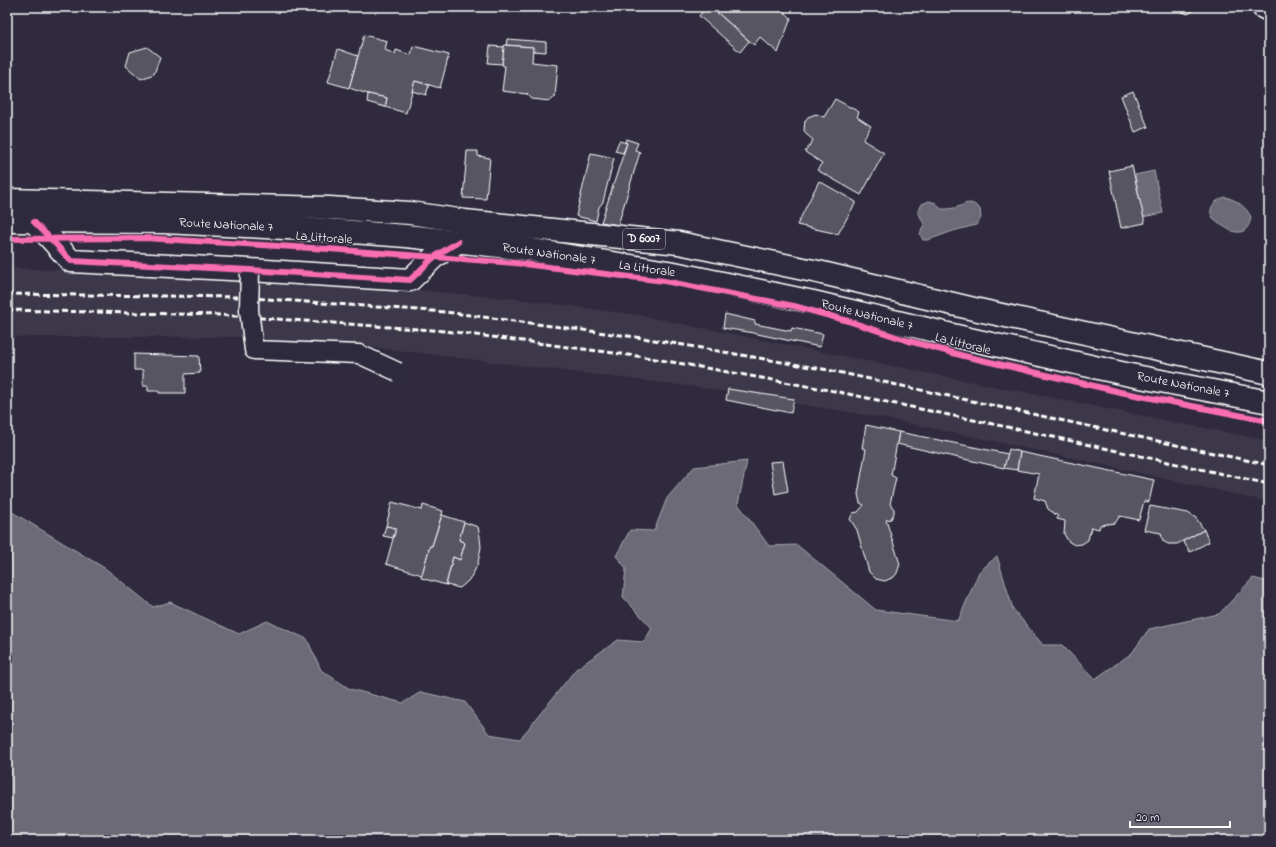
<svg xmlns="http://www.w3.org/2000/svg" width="1276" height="847" viewBox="0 0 1276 847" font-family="'Indie Flower',sans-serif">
<rect width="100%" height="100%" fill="#2f2a3d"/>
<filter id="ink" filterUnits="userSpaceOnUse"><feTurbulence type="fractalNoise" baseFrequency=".025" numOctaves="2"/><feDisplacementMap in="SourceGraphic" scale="8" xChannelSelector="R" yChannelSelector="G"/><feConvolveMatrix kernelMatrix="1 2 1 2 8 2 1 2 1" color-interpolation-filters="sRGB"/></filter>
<g filter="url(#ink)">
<!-- built -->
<path fill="#3c3749" d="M7 268 213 275 393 288 518 299 637 315 1269 441V502L1091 462 884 418 702 388 387 349 239 337H7Z"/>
<!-- water -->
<g fill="#6d6a77" stroke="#a7a6ad">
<path d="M1154 171 1163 213 1143 217 1135 175Z"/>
<path d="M1225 197C1236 199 1247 208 1251 217 1248 236 1236 235 1223 226 1220 223 1216 221 1213 218 1206 208 1217 199 1225 197Z"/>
<path d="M929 201 936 203 941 209C945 209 950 209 954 208 966 205 969 198 980 209L981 218 976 225 972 226 953 231 928 240H923L920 234 924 224 918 212 922 204Z"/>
<path d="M747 461 738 504 769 546 797 545 876 610 958 621 979 572 997 556 1013 609 1043 645H1062L1095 679 1132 653 1149 629 1219 614 1253 578 1269 582V840H7V509L106 569 153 607 170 602 239 634 267 621 307 639 321 670 350 689 403 703 421 692 465 702 489 734 520 739 576 669 618 640 644 642 652 628 623 597 626 568 616 556 630 530 654 531 667 498 694 467Z"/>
</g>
<!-- building -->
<g fill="#595564" stroke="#fff">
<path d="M706 7H711L749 41 740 52 699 16Z"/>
<path d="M711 7H779L791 18 778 53 760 37 754 45Z"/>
<path d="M1178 7H1195L1193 11 1188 14 1182 12Z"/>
<path d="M364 35 387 41 385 50 395 54 396 50 411 55 413 46 449 55 440 88 415 81 406 113 385 107 387 98 368 94 349 88Z"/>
<path d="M507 39 546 42V52L532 51 533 47 506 45Z"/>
<path d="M504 45 533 47 532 62 558 65 555 97 550 101 532 99 527 94 502 91 505 66H503L502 64Z"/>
<path d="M490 46 504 47 502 64 488 63Z"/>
<path d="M147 47 160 57 154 74 141 79 126 66 130 52Z"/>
<path d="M338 49 358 56 349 88 328 82Z"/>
<path d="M415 81 429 85 426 95 412 91Z"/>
<path d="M1133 91 1148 127 1135 132 1121 96Z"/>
<path d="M368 94 387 98 385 107 367 102Z"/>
<path d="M835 99 859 112 857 117 871 126 863 140 884 153 861 195 817 170 822 163 805 152 813 140 806 134 804 130 805 121 808 117 816 114 824 117Z"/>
<path d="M626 139 638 143 635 150 640 152 618 225 601 222 627 143H625Z"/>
<path d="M619 141 627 143 623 153 615 151Z"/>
<path d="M467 151H478V156L490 158 486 199 463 198Z"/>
<path d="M591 153 614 158 603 202 599 207 596 221 576 216Z"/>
<path d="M1132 166 1145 223 1121 228 1109 171Z"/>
<path d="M819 181 856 202 838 234 797 225Z"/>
<path d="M725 314 755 321V324L791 331 792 328 823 334 820 347 748 332 723 328Z"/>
<path d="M134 354 199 356 200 373 185 374V393H159V391H148V386H143V370H134Z"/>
<path d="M728 389 794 399 791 413 726 400Z"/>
<path d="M866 425 899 432 891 475 896 478 890 504 894 509V513L891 519 886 520 900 564 897 573 894 577 885 581 876 579 869 572 857 530 850 519 853 513 858 512 864 505 860 503 858 494 866 449 862 448Z"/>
<path d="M899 432 1008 454 1004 468 897 444Z"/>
<path d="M1009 449 1020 452 1017 470 1004 468Z"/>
<path d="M1020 452 1154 480 1149 502 1144 501 1139 520 1120 516 1115 523 1100 525 1099 529 1091 527 1088 540 1082 544 1075 545 1071 543 1068 541 1064 534 1065 521 1057 519 1058 516 1048 509 1045 501 1034 498 1039 474 1017 470Z"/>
<path d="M783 461 788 491 775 494 770 462Z"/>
<path d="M392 502 422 510 423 505 443 511 432 546H430L422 575 386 564 396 528 386 526Z"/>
<path d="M1150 506 1188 513 1196 518 1204 530 1177 544H1168L1163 541 1161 533 1144 530Z"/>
<path d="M442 515 464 522 459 540 465 543 460 560 453 557 446 585 421 578 430 546H432Z"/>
<path d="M464 522 478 527 480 537 481 547 478 563 474 572 468 581 460 588 446 585 453 557 460 560 465 543 459 540Z"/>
<path d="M386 526 396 528 393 538 383 536Z"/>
<path d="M1204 530 1209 542 1190 552 1183 541Z"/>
</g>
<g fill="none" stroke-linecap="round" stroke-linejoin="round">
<defs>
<g id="minor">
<path d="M1263 7 1269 10"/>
<path d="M34 222 51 239 71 261 250 270 410 280 434 257 458 242"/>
</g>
<g id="primary">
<path d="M7 200 329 208 410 213 465 221 679 243 818 272 974 309 1269 373"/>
<path d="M7 221 163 222 326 230 406 236 527 249 674 273 813 302 969 339 1130 375 1269 402"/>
</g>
</defs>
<!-- minor casing -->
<use href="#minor" stroke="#fff" stroke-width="25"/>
<!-- primary casing -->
<use href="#primary" stroke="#fff" stroke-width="25"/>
<!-- minor -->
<use href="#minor" stroke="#2f2a3d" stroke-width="22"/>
<!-- primary -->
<use href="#primary" stroke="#2f2a3d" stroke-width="22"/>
<!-- rail -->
<g stroke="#fff" stroke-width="3" stroke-dasharray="6 3" stroke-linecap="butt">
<path d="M7 294 239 297 446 312 643 338 828 370 1269 465"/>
<path d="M7 310 220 315 446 331 644 357 829 390 1012 428 1269 484"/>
</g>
<defs>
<path id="service-bridge" d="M250 270 249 310 254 350 359 354 398 372"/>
</defs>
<!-- service-bridge casing -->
<use href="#service-bridge" stroke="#fff" stroke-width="21" stroke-linecap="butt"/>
<!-- service-bridge -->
<use href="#service-bridge" stroke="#2f2a3d" stroke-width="18"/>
<defs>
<g id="cycleway">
<path d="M34 222 51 239 71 261 250 270 410 280 434 257 458 242"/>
<path d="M7 239 144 238 328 249 515 263 664 281 794 306 848 321 909 341 964 356 1120 392 1269 421"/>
</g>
</defs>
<!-- cycleway casing -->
<use href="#cycleway" stroke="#2f2a3d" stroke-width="8"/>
<!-- cycleway -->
<use href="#cycleway" stroke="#f96db3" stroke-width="6"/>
</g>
</g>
<g text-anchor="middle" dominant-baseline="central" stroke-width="3.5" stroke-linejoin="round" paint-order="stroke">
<!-- shield labels -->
<rect fill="#2f2a3d" stroke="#c1bfc5" stroke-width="1" x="623" y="229" width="42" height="20" rx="3"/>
<g font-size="12" font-weight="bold" fill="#fff">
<text x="644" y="239">D 6007</text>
</g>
<!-- street labels -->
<g font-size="13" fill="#fff" stroke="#2f2a3d">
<text transform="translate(226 225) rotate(3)">Route Nationale 7</text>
<text transform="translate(324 238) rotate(4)">La Littorale</text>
<text transform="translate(549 254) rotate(8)">Route Nationale 7</text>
<text transform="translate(647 269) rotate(8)">La Littorale</text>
<text transform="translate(867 315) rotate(14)">Route Nationale 7</text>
<text transform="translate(963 344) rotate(14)">La Littorale</text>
<text transform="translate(1183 385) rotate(11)">Route Nationale 7</text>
</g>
</g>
<!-- margin -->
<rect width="1276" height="847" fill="none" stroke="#2f2a3d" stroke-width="24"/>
<rect x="12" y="12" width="1252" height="823" fill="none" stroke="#fff" stroke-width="1.5" filter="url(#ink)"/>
<!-- scale -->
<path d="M1130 821v6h100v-6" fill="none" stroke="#ffffff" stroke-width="2"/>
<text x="1136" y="821" font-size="12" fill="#ffffff" stroke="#2f2a3d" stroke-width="3" paint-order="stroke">20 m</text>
</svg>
